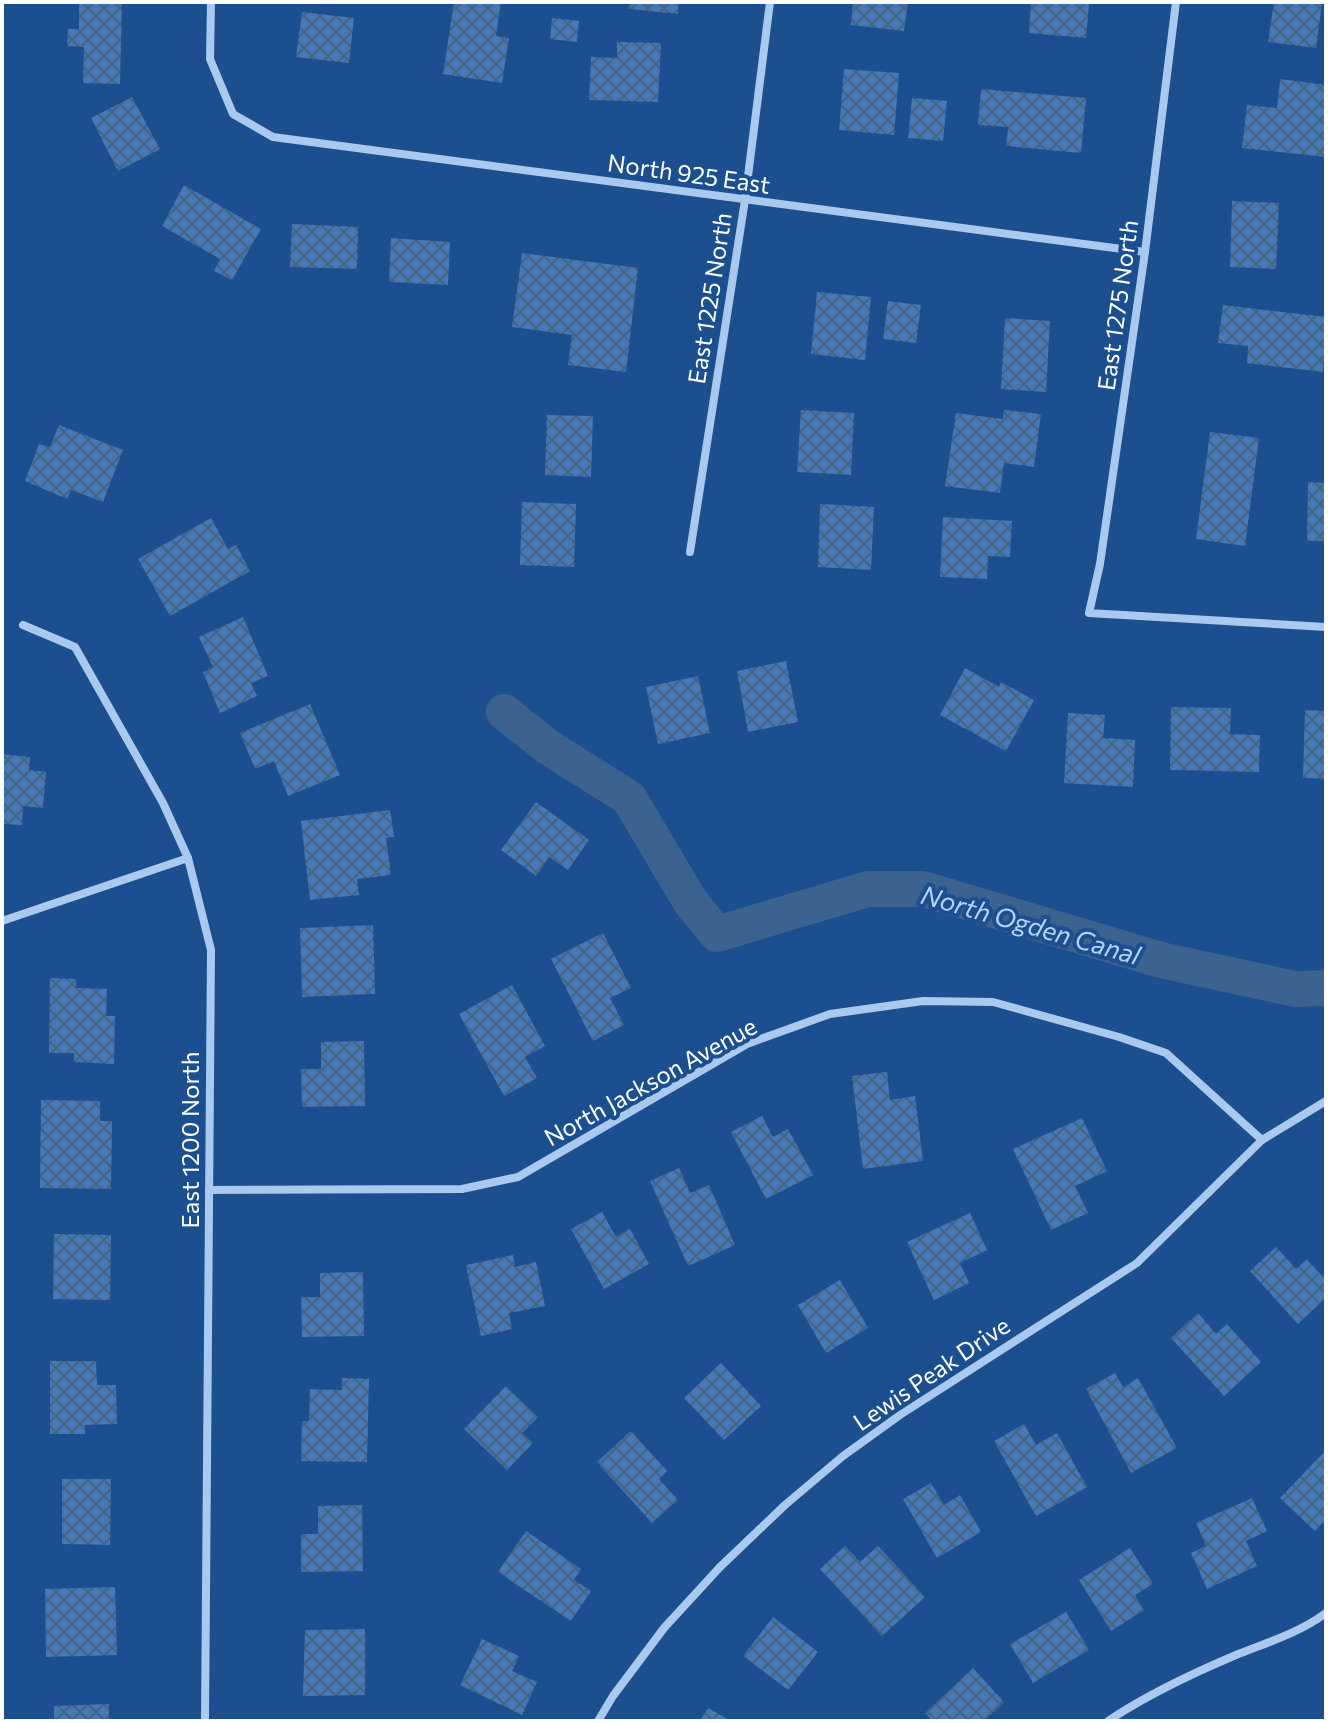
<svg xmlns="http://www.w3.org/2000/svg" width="1328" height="1723" viewBox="0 0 1328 1723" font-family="Commissioner,sans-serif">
<defs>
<pattern id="building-cross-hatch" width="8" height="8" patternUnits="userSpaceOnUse" patternTransform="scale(2)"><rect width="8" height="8" fill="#4478b7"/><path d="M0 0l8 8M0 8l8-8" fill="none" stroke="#486282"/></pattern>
</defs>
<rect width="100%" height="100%" fill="#1b4f8f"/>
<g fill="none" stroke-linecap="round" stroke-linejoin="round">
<!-- canal -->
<path stroke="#3c6290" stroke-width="36" d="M504 712 548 747 629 798 690 901 717 934 868 889H923L1161 960 1295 989 1326 988"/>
</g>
<!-- building -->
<g fill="url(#building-cross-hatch)">
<path d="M79 2H122L120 84 83 83 84 47 67 46 68 29H79Z"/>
<path d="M454 2H501L496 36 509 38 502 83 443 74Z"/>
<path d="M630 2H679L678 14 629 9Z"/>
<path d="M853 2H908L904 31 851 25Z"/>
<path d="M1031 2 1089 4 1086 38 1029 33Z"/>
<path d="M1274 2H1322L1316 48 1268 42Z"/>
<path d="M302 12 354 18 349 63 296 57Z"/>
<path d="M552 18 579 21 577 42 550 39Z"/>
<path d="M617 42 661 43 658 102 589 100 591 57 617 58Z"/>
<path d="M844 69 899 73 894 135 839 130Z"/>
<path d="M1280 79 1326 85V157L1242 148 1247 105 1277 108Z"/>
<path d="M981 89 1086 98 1081 153 1006 146 1008 127 978 125Z"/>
<path d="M132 97 160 149 118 171 91 118Z"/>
<path d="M912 98 947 101 943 141 908 138Z"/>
<path d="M184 185 261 229 232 280 214 271 220 259 162 226Z"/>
<path d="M1232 201 1279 203 1276 269 1230 267Z"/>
<path d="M292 224 358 227 357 269 290 267Z"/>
<path d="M391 238 450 242 448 285 389 282Z"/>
<path d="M522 253 638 268 626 372 568 365 572 335 512 327Z"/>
<path d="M817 292 871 297 865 360 811 354Z"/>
<path d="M888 301 921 305 916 343 883 339Z"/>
<path d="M1223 305 1326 317 1323 372 1247 363 1248 346 1218 343Z"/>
<path d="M1005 318 1050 321 1046 392 1001 389Z"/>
<path d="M801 410 854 413 851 475 797 472Z"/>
<path d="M1004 410 1041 414 1034 467 1004 463 1000 493 945 486 956 413 1003 419Z"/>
<path d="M547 415 593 416 591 477 545 475Z"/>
<path d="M59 425 123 450 103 502 71 490 67 499 25 481 39 444 50 447Z"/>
<path d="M1210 432 1259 438 1245 546 1196 539Z"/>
<path d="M1308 482 1326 483V541H1307Z"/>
<path d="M522 502 576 504 574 567 520 565Z"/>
<path d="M820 504 874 507 871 570 818 567Z"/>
<path d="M943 517 1012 521 1010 557 988 556 987 579 940 577Z"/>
<path d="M211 518 228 549 236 545 250 571 170 616 138 559Z"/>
<path d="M243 617 268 676 251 683 257 696 220 713 203 672 213 667 199 637Z"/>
<path d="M786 661 798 722 748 732 737 671Z"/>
<path d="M965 668 999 687 1001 682 1034 700 1006 751 940 715Z"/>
<path d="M698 676 710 733 658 744 646 687Z"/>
<path d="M310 704 340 775 288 796 274 761 255 769 240 733Z"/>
<path d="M1171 707 1231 708 1230 734 1260 735 1259 772 1170 770Z"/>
<path d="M1305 710 1326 711V779L1303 778Z"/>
<path d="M1068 713 1105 715 1103 738 1135 740 1133 787 1064 783Z"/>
<path d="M2 754 30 757 29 770 46 772 43 808 23 806 22 825 2 824Z"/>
<path d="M536 802 589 840 568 870 549 857 536 876 501 850Z"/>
<path d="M390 810 394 837 386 838 391 875 357 879 359 895 310 900 301 821Z"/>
<path d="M373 925 375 994 302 997 300 928Z"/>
<path d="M603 933 631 988 610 998 624 1025 593 1041 551 959Z"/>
<path d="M50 978 76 979V988L107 989 106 1016H115L114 1064 74 1062V1053H49Z"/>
<path d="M512 985 545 1046 525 1057 537 1078 504 1096 459 1014Z"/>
<path d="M364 1041 365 1106 302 1107 301 1069H321V1042Z"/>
<path d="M887 1072 890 1100 915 1096 923 1161 863 1169 852 1076Z"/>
<path d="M41 1100 100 1101V1121H112L111 1189 40 1188Z"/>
<path d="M762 1116 773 1137 788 1129 813 1175 766 1199 731 1132Z"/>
<path d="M1082 1118 1107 1171 1075 1186 1088 1213 1051 1230 1013 1149Z"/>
<path d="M679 1168 690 1193 709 1185 735 1245 688 1266 650 1181Z"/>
<path d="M602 1212 616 1237 630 1229 649 1264 604 1289 571 1229Z"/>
<path d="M970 1213 987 1250 960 1263 969 1283 934 1300 907 1242Z"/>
<path d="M54 1234 111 1235 110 1300 53 1299Z"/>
<path d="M1276 1247 1296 1269 1307 1259 1326 1280V1298L1298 1324 1250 1271Z"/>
<path d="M513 1255 515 1267 536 1262 545 1306 509 1313 512 1329 481 1336 466 1265Z"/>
<path d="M363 1272 364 1336 302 1337 301 1297H320V1273Z"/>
<path d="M840 1280 868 1328 826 1353 798 1305Z"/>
<path d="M1198 1313 1216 1334 1227 1324 1261 1362 1224 1396 1171 1338Z"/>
<path d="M50 1361H96L97 1385H116L117 1424 85 1425V1434H50Z"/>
<path d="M721 1363 761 1406 724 1440 684 1398Z"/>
<path d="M1115 1373 1123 1387 1138 1378 1177 1448 1131 1473 1086 1389Z"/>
<path d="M342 1378 369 1379 367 1462 301 1461 302 1421H309L310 1389 342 1390Z"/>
<path d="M506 1386 538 1417 522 1433 533 1443 507 1470 464 1429Z"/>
<path d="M1024 1424 1036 1445 1057 1433 1087 1487 1036 1516 994 1441Z"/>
<path d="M631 1431 667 1471 659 1479 678 1500 652 1523 597 1462Z"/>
<path d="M1326 1450V1519L1315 1531 1280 1498Z"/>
<path d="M62 1479H111L110 1545 62 1544Z"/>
<path d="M931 1483 944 1505 960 1495 981 1532 937 1558 903 1499Z"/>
<path d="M1252 1498 1267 1531 1246 1541 1257 1566 1207 1589 1191 1553 1206 1546 1196 1523Z"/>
<path d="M362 1505 363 1571 301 1572V1534H318V1506Z"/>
<path d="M526 1531 581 1569 574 1580 591 1591 571 1621 498 1572Z"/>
<path d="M845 1546 860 1562 878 1546 925 1597 882 1636 820 1569Z"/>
<path d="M1130 1548 1153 1584 1135 1595 1144 1610 1111 1631 1079 1580Z"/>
<path d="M115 1587 117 1655 46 1657 45 1589Z"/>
<path d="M1066 1612 1089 1650 1033 1683 1010 1644Z"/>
<path d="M773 1617 818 1652 788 1690 743 1656Z"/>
<path d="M365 1629V1695L303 1696 305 1630Z"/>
<path d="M482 1639 519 1656 512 1671 537 1682 522 1715 460 1685Z"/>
<path d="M973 1668 1004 1702 984 1721H933L925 1713Z"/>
<path d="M109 1704V1721H54V1706Z"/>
<path d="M708 1708 731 1721H700Z"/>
</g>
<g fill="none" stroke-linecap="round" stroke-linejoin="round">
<!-- minor -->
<g stroke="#a9c9ee" stroke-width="8">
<path d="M211 2 210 59 233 114 273 137 1145 252"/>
<path d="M1176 2 1145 252 1100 564 1089 613 1326 627"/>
<path d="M690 552 745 200 770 2"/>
<path d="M23 625 75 647 163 803 188 858 211 950 205 1721"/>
<path d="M2 921 188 858"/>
<path d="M209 1190 462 1189 518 1177 747 1044 830 1014 923 1001 993 1002 1119 1037 1166 1053 1262 1140"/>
<path d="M598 1721 613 1696 664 1628 720 1567 785 1505 843 1456 900 1415 1137 1263 1262 1140 1326 1101"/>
<path d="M1108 1721C1148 1694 1191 1674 1236 1655 1266 1643 1299 1633 1326 1613"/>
</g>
</g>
<g text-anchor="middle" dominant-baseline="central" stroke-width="8" stroke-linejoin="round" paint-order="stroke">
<!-- street labels -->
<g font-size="24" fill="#fff" stroke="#1b4f8f">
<text transform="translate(689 173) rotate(8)">North 925 East</text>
<text transform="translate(709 298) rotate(-81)">East 1225 North</text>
<text transform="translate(1117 305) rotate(-82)">East 1275 North</text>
<text transform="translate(650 1081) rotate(-29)">North Jackson Avenue</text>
<text transform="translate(189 1140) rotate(-90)">East 1200 North</text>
<text transform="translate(931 1373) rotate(-34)">Lewis Peak Drive</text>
</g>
<!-- water labels -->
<g font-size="26" font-style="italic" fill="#b5d3f5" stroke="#1b4f8f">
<text transform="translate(1031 924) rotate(16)">North Ogden Canal</text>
</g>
</g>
<!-- border -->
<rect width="1328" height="1723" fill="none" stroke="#ffffff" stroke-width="8"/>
</svg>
